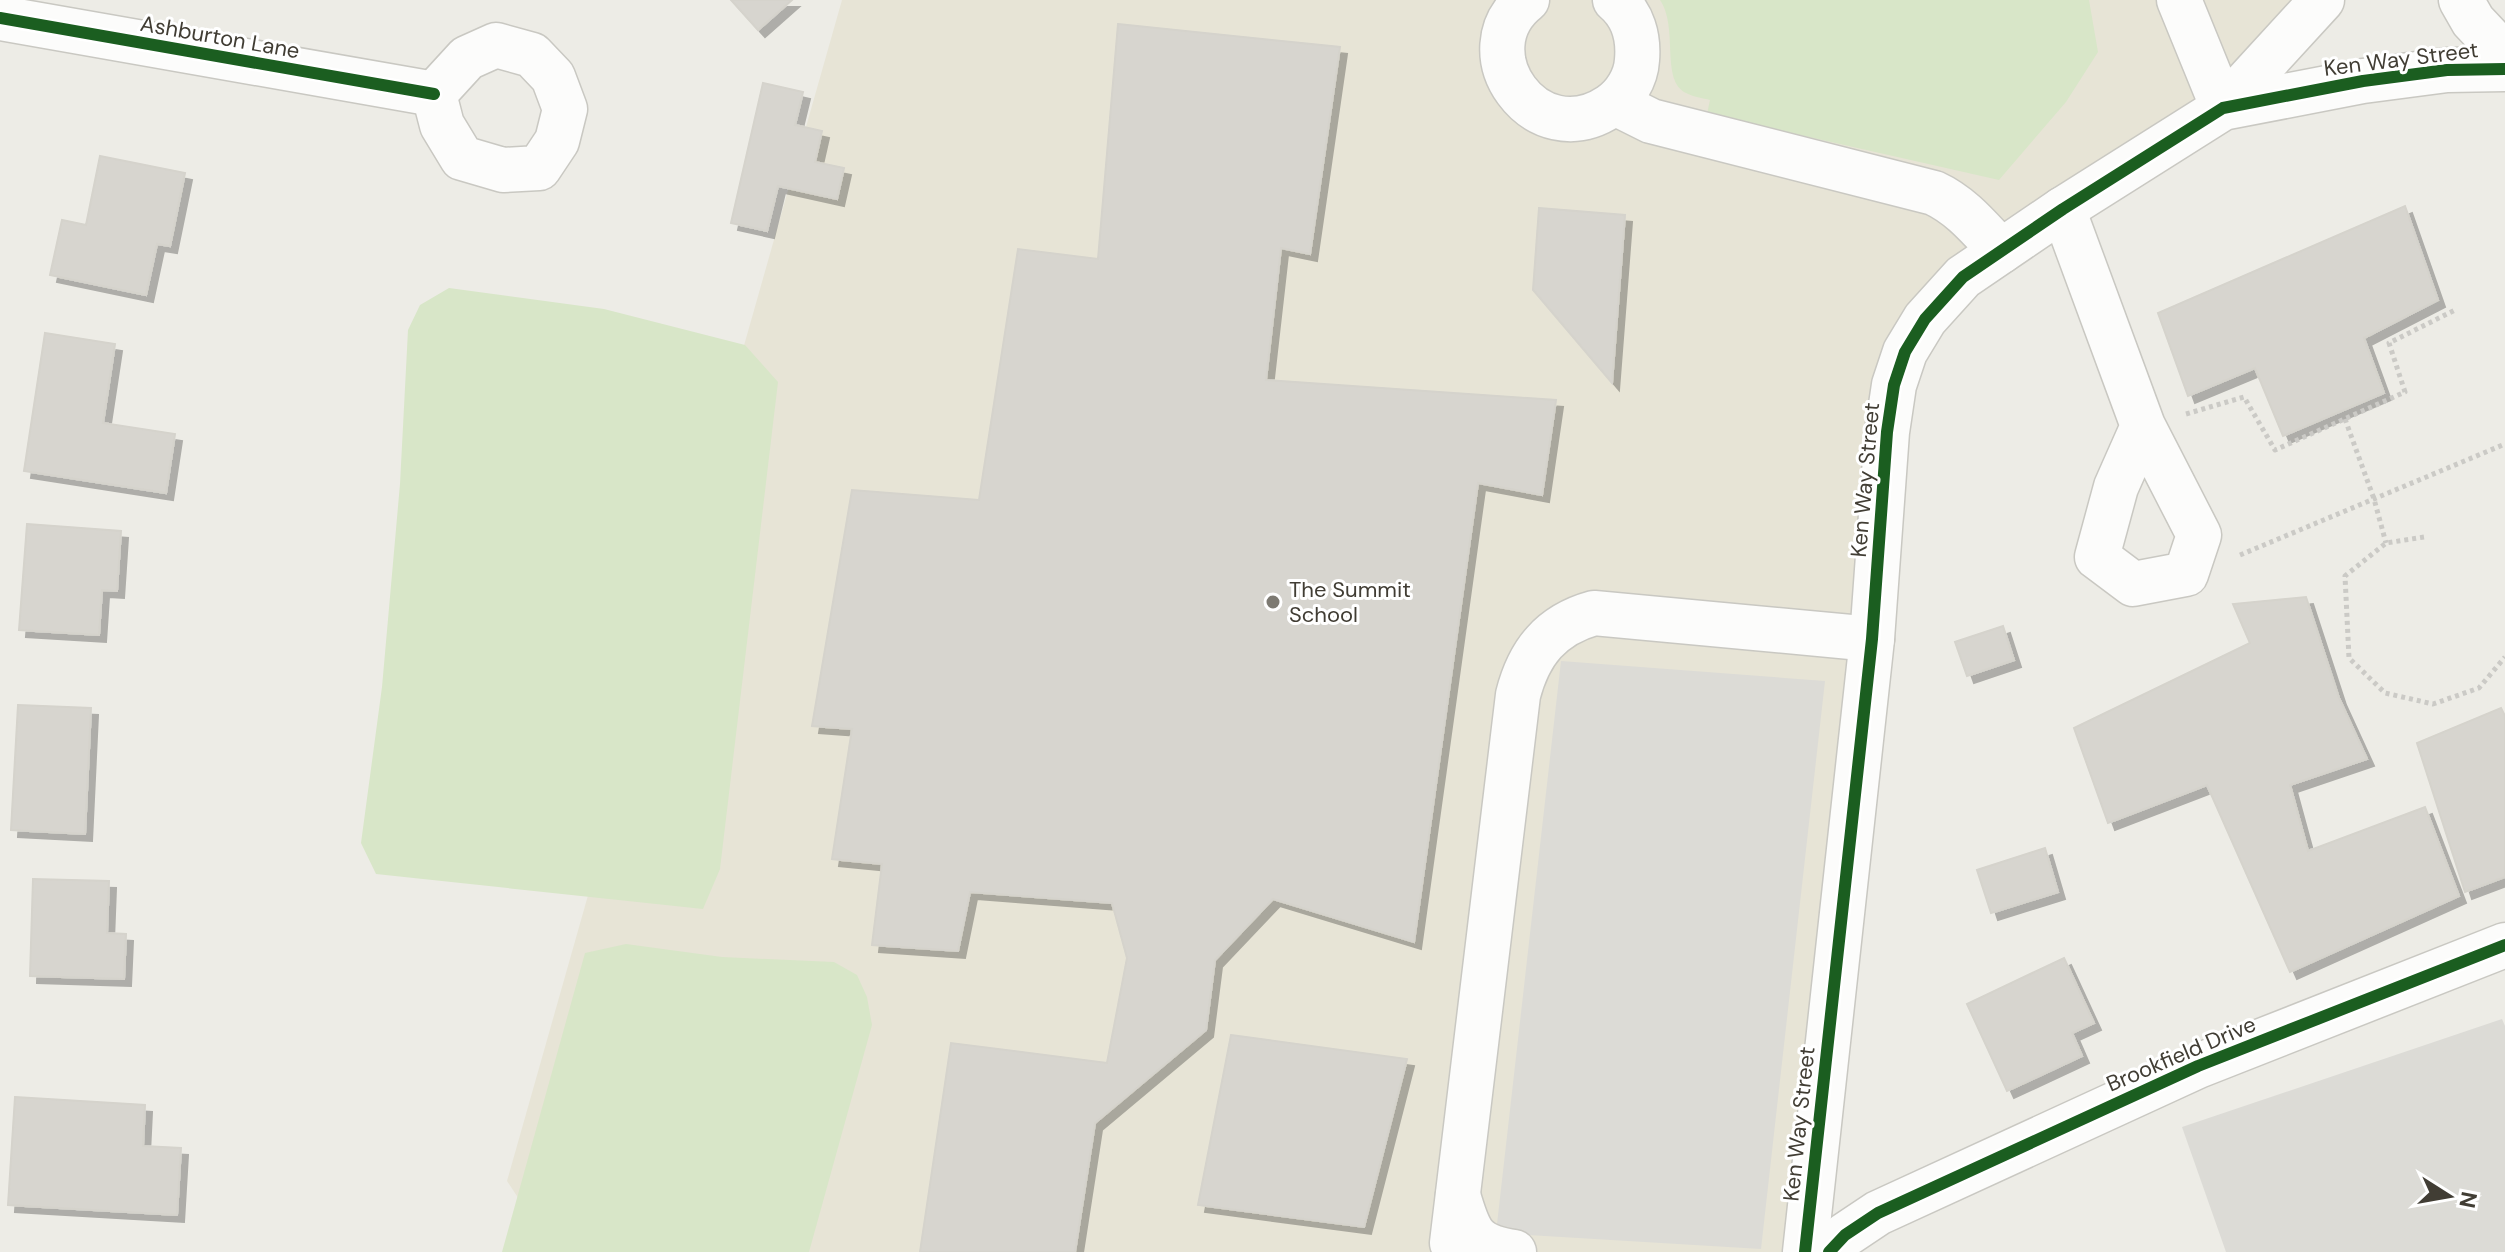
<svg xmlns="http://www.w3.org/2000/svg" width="2505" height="1252" viewBox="0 0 2505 1252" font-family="'DM Sans',sans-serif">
<defs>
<filter id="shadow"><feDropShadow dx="7" dy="7" stdDeviation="0" flood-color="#0004"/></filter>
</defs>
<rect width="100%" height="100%" fill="#edece6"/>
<!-- education -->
<path fill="#e7e4d6" d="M842 0H2336L1963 277 1905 352 1805 1252H554L507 1181Z"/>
<!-- green -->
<g fill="#d8e6c8">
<path d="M1660 0H2089L2098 52 2066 102 1999 180 1707 114 1710 100C1703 98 1693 97 1686 93 1660 80 1679 28 1660 0Z"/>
<path d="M449 288 604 309 745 345 778 382 720 869 703 909 376 874 361 843 382 687 400 484 408 330 420 305Z"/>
<path d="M626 944 722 957 834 962 857 975 867 997 872 1025 809 1252H502L585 953Z"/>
</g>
<!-- parking -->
<g fill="#dcdbd6">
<path d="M1561 661 1825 681 1761 1249 1496 1233Z"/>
<path d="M2502 1019 2505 1026V1252H2226L2182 1127Z"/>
</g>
<!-- building -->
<g fill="#d7d5cf" stroke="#d5d3cc" stroke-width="2" filter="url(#shadow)">
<path d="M731 0H792L758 30Z"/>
<path d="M1118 24 1340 47 1310 254 1281 248 1266 380 1556 400 1542 495 1478 483 1414 942 1273 899 1215 960 1206 1030 1095 1123 1075 1252H920L951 1043 1107 1063 1127 958 1112 903 970 892 958 951 872 945 882 864 832 859 852 729 812 726 852 490 979 500 1018 249 1098 259Z"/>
<path d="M763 83 803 92 795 125 822 131 815 162 844 168 837 199 778 186 767 231 731 223Z"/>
<path d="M100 156 185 173 170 246 157 244 146 295 50 275 62 220 86 225Z"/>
<path d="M2405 206 2438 300 2364 338 2384 393 2283 436 2255 368 2188 396 2158 313Z"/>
<path d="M1539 208 1625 215 1612 383 1533 290Z"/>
<path d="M45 333 115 344 103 423 175 434 166 493 24 471Z"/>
<path d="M27 524 121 531 117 591 102 590 99 635 19 630Z"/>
<path d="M2306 597 2339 698 2367 759 2290 785 2308 851 2425 807 2459 896 2290 972 2207 785 2108 823 2074 728 2250 643 2233 604Z"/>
<path d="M2003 626 2014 660 1967 676 1955 642Z"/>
<path d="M18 705 91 708 85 834 11 830Z"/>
<path d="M2501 708 2505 716V877L2465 892 2417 743Z"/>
<path d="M2045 848 2058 892 1991 913 1977 870Z"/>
<path d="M33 879 109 881 107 933 126 934 124 979 30 976Z"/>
<path d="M2064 958 2094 1023 2072 1033 2082 1056 2007 1091 1967 1004Z"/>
<path d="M1231 1035 1407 1059 1364 1227 1198 1205Z"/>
<path d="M15 1097 145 1105 143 1146 181 1148 177 1215 8 1205Z"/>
</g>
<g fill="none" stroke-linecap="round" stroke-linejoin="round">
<defs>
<g id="minor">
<path d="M1527 0C1463 50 1535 156 1610 106 1625 96 1636 78 1637 60 1639 37 1633 15 1615 0"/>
<path d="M2179 0 2223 108 2322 0"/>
<path d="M2461 0 2473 21 2505 55"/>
<path d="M0 18 434 94"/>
<path d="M496 45 532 55 553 77 565 109 557 141 539 168 503 170 462 158 442 125 434 94 467 58Z"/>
<path d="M1615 103 1651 121 1934 193C1962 206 1980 229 2001 251"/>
<path d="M2063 209 2143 426 2116 487 2097 557 2133 584 2186 574 2199 535 2143 426"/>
<path d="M1458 1195C1469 1233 1473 1246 1514 1252"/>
<path d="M1452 1243 1518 695C1529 652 1551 625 1594 613L1872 639"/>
<path d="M1805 1252 1872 639 1887 432 1894 385 1905 352 1925 319 1963 277 2063 209 2223 108 2363 81 2447 70 2505 69"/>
<path d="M1829 1252 1845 1235 1878 1213 2198 1066 2505 945"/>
</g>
</defs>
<!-- minor casing -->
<use href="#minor" stroke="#c9c8c2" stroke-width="47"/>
<!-- path -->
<g stroke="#cbcac6" stroke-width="5" stroke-dasharray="4 4" stroke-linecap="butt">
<path d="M2186 414 2244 397 2275 450 2405 392 2389 343 2457 309"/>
<path d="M2345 419 2374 499 2386 543"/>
<path d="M2424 537 2386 543 2345 576 2349 658 2385 693 2433 704 2479 688 2505 657"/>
<path d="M2240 555 2505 444"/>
</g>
<!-- minor -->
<use href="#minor" stroke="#fcfcfb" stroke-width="44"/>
<defs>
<g id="cycleway">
<path d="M0 18 434 94"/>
<path d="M1805 1252 1872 639 1887 432 1894 385 1905 352 1925 319 1963 277 2063 209 2223 108 2363 81 2447 70 2505 69"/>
<path d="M1829 1252 1845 1235 1878 1213 2198 1066 2505 945"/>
</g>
</defs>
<!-- cycleway casing -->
<use href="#cycleway" stroke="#fff" stroke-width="17"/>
<!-- cycleway -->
<use href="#cycleway" stroke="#1b5e20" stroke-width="12"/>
</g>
<!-- markers -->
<circle fill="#7d7a72" stroke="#fff" stroke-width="3" cx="1273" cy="602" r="8"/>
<g text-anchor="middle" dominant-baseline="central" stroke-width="6" stroke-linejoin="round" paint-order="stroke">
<!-- street labels -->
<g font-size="22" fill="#413d34" stroke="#fff">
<text transform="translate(220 37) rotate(10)">Ashburton Lane</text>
<text transform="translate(2401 59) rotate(-7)">Ken Way Street</text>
<text transform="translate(1865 480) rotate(-85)">Ken Way Street</text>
<text transform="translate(2181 1054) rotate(-23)">Brookfield Drive</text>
<text transform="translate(1799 1124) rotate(-84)">Ken Way Street</text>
</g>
<!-- poi labels -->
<g font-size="22" fill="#413d34" stroke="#fff" text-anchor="start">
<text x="1289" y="589">The Summit<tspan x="1289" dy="25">School</tspan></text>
</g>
</g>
<!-- north arrow -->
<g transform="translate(2449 1196) rotate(101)" stroke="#ffffff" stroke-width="6" paint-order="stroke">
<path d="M0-6L14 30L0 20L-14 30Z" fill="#413d34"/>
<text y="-12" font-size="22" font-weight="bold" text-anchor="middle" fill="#413d34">N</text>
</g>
</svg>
